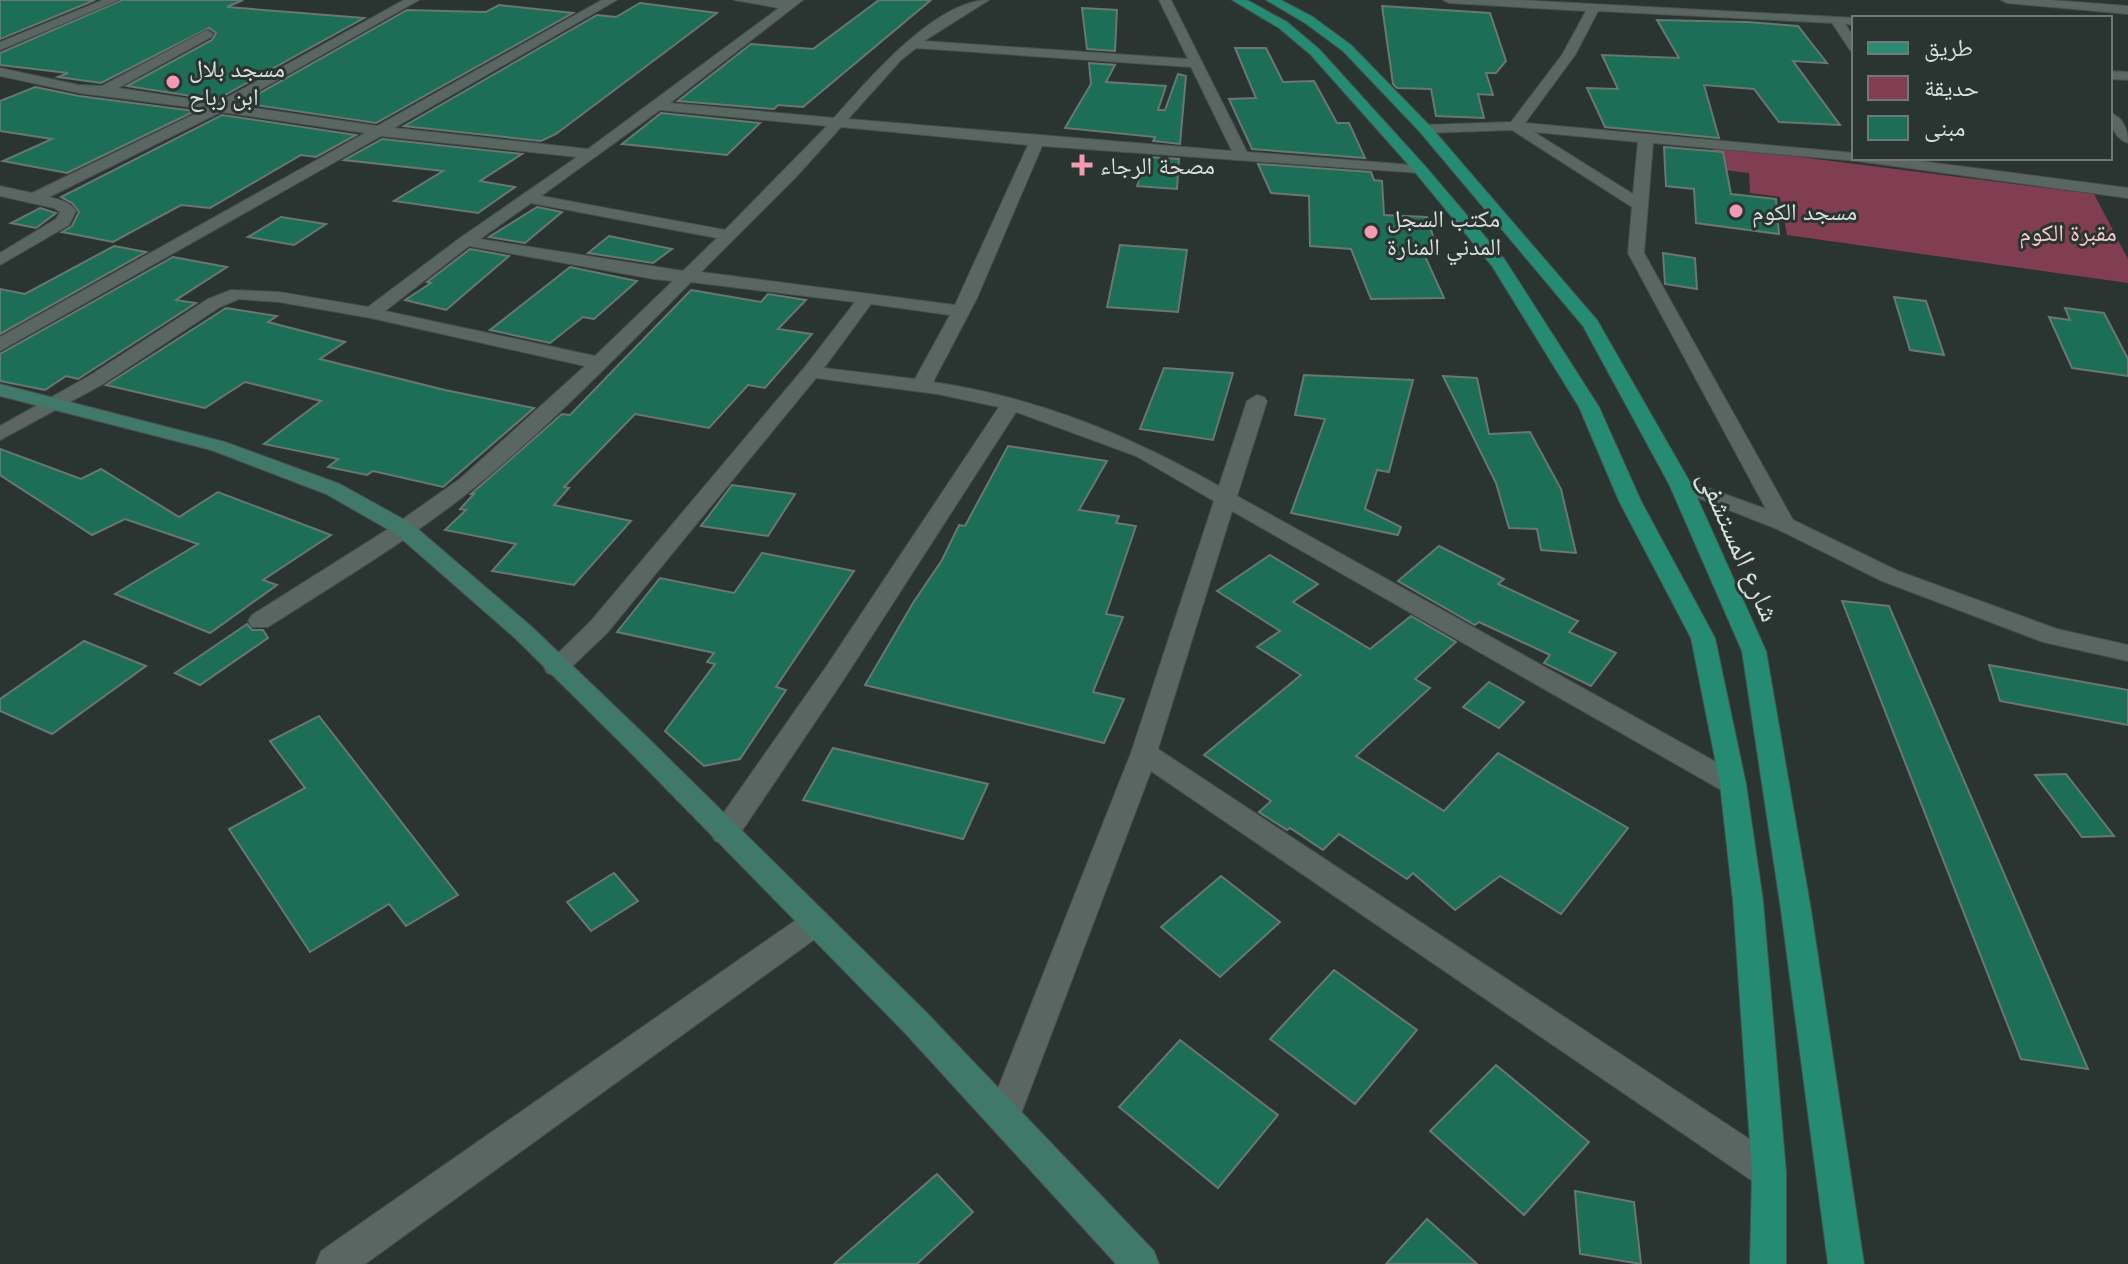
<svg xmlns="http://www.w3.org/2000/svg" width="2128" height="1264" viewBox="0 0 2128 1264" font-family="Raleway,'Noto Naskh Arabic',sans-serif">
<rect width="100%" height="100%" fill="#2a3531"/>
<!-- green -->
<path fill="#813e52" d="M1713 146 2094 194 2128 259V283L1787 235 1780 197 1750 193 1749 173 1716 169Z"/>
<!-- building -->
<g fill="#1d6e56" stroke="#6a7771" stroke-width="2">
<path d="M0 0H95L0 39Z"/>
<path d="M122 0H243L227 7 364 18 216 100 127 86 212 40 216 33 209 28 101 83 58 77 68 73 0 65V53Z"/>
<path d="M879 0H931L803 107 778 105 774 109 678 101 751 44 813 49Z"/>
<path d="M640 3 717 13 556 134 541 141 404 126 597 15 616 17Z"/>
<path d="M499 5 573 13 376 123 242 103 407 10 486 12Z"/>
<path d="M1382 6 1490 13 1506 61 1496 73H1486L1493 95 1478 94 1484 118 1436 116 1431 89 1397 88 1393 84Z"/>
<path d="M1082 8 1117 10 1115 51 1087 49Z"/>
<path d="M1657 20 1747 22 1798 26 1827 63 1793 61 1840 125 1779 122 1754 89 1704 85 1719 138 1605 127 1587 88 1618 89 1602 55 1679 58Z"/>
<path d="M1235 48H1266L1283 82 1314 81 1337 123H1349L1365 158 1252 149 1229 99 1256 98Z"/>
<path d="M1089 63 1115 65 1106 82 1166 86 1158 110H1165L1178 74 1186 76 1180 144 1153 141 1155 137 1065 128 1091 84Z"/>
<path d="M35 87 79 96 195 111 67 173 3 161 52 139 0 131V101Z"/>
<path d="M661 113 760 123 727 155 622 144Z"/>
<path d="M222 115 356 135 316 157 301 155 210 208 181 205 113 242 62 232 72 226 79 212 72 203 61 197Z"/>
<path d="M382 139 522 154 480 181 515 187 478 213 394 201 443 171 344 160Z"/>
<path d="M1664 147 1723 152 1731 194 1776 199 1779 234 1696 223 1694 189 1666 186Z"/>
<path d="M1148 157 1179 159 1177 189 1137 186Z"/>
<path d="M1258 164 1371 172 1374 180 1382 181 1384 215 1427 217 1439 255 1424 254 1444 298 1371 299 1351 249 1310 246 1309 196 1271 193Z"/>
<path d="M537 207 562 212 525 243 489 237Z"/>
<path d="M40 208 56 213 36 228 11 223Z"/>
<path d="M281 217 326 224 294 245 248 237Z"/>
<path d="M609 236 672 249 653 263 588 253Z"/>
<path d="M1120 245 1187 250 1178 312 1107 307Z"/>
<path d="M114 246 146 252 0 334V289L25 294Z"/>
<path d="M470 249 509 256 446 310 405 300 431 283 427 282Z"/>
<path d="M1663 253 1695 258 1697 289 1665 284Z"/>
<path d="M173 257 227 267 176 300 196 303 78 379 66 376 45 390 0 381V354Z"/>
<path d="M570 267 637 281 594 319 583 317 550 343 490 330Z"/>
<path d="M691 290 761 302 768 294 806 300 778 329 812 334 765 388 748 385 709 428 635 414 564 487 569 488 554 505 631 521 574 585 492 571 516 544 445 530 466 510 460 509 474 494H471L562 414 570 415Z"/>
<path d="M1894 297 1926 301 1944 355 1910 350Z"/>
<path d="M226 308 277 316 268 322 345 342 320 359 445 390 534 408 443 487 373 471 367 475 328 467 338 459 264 444 321 401 245 382 205 408 106 385Z"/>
<path d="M2065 308 2104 313 2128 359V376L2072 368 2049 317 2070 320Z"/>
<path d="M1164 368 1233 373 1213 440 1140 429Z"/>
<path d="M1304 375 1413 380 1389 472 1377 470 1365 509 1401 527 1398 535 1291 513 1325 419 1295 415Z"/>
<path d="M1443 376 1477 378 1489 434 1530 432 1561 489 1576 553 1541 550 1537 529 1509 528 1496 483Z"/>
<path d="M1008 446 1107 461 1079 510 1119 516 1116 523 1136 526 1106 614 1123 617 1093 692 1124 699 1104 743 865 685 913 603 942 560 959 525 965 526Z"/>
<path d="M0 449 81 479 101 469 179 517 218 492 331 535 263 580 277 585 210 633 115 594 198 544 125 519 92 535 0 475Z"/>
<path d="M732 485 795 494 768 536 701 526Z"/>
<path d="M1439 546 1504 579 1498 584 1578 621 1569 632 1616 653 1591 686 1544 663 1550 655 1479 622 1475 625 1398 581Z"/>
<path d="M762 553 854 571 776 687 786 690 740 759 704 766 665 731 715 664 707 662 714 653 617 632 660 578 734 593Z"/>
<path d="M1270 555 1318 584 1293 602 1370 649 1411 616 1456 642 1415 679 1430 688 1356 756 1444 811 1498 753 1628 828 1561 914 1500 876 1455 910 1413 873 1407 879 1339 834 1323 850 1290 828 1287 830 1259 812 1271 801 1204 755 1301 675 1257 647 1280 631 1217 591Z"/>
<path d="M1842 601 1889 606 2088 1069 2021 1059Z"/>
<path d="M247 624 252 630H263L268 638 200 685 175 673Z"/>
<path d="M84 641 146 666 52 734 0 711V699Z"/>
<path d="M1989 665 2128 690V725L2000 701Z"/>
<path d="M1489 682 1524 702 1499 728 1463 707Z"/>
<path d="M319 716 458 895 406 926 389 904 310 952 229 829 305 788 270 741Z"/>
<path d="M833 748 988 784 963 839 803 800Z"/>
<path d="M2066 774 2114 836 2082 837 2035 775Z"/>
<path d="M614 873 638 901 591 931 567 902Z"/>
<path d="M1221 876 1280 922 1220 977 1161 927Z"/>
<path d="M1334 970 1417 1030 1355 1104 1270 1039Z"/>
<path d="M1180 1040 1278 1115 1218 1188 1119 1107Z"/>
<path d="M1496 1065 1589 1142 1524 1215 1430 1131Z"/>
<path d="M937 1174 973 1212 917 1264H834Z"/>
<path d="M1575 1191 1634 1202 1641 1264 1580 1254Z"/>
<path d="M1427 1219 1477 1264H1386Z"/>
</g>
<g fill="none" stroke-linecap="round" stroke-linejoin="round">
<defs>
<g id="street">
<path d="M103 0H119L0 50V42Z"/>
<path d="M404 0H419L233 105 377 126 602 0H617L394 128 588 149 779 8 734 0H803L670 103 834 118C868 80 935 0 989 0L924 41 1188 59 1159 0H1171L1247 152 1425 166V172L1420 173 1042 146 977 298 933 382C1039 398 1126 434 1219 486L1247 401 1257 395 1264 397 1267 401 1237 496 1743 777 1746 784 1743 791 1733 794 1723 791 1232 511 1158 749 1781 1160 1786 1172 1781 1184 1769 1189 1757 1184 1151 771 1016 1127 1004 1132 992 1127 987 1116 1131 753 1214 501 1136 456 1016 412 844 679 735 841 725 844 715 841 711 833 715 825 826 667 999 407 937 394 816 378 607 633 565 673 556 676 547 673 544 667 591 621 804 368 855 302 691 282C621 352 551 425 475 487 411 539 338 582 268 627H252L248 621 252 615 396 524 461 478 585 366 371 318 279 302 239 299 220 307 103 384 0 440V426L89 376 208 299 231 290 279 292 368 307 460 238 577 157 381 136 0 351V337L365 133 221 112 49 197C60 200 69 201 76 211L69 225 0 265V253L56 219 60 212 54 208 0 196V186L32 193 205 109 79 93 0 76V68L79 85 102 86 207 30 213 34 211 37 118 88 217 103ZM916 48 1191 67 1232 151 848 119 901 60ZM660 110 827 126 725 230 541 196ZM841 127 1028 145 955 305 701 272 796 177ZM531 203 717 238 683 271 480 239ZM469 246 654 279 673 281 595 356 385 311ZM871 304 950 315 915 379 824 368Z"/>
<path d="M1443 0H1517L1856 18 1854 25 1845 24 1854 38V51L1850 50 1832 23 1598 11 1575 55 1525 123 1854 153V158H1896L2128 188V198L1857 161 1653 143 1644 253 1793 520 1898 571 2057 629 2128 645V661L2043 642 1882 581 1777 529 1673 488 1669 484 1673 480 1680 478 1766 509 1628 253 1632 207 1512 130 1425 133 1418 129 1425 125 1511 122 1562 55 1586 11 1449 3ZM1534 132 1638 142 1633 194Z"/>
<path d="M2001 0H2050L2128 6V14L2007 3Z"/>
<path d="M2110 71 2128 72V80L2110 79Z"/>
<path d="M2110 113C2124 117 2128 131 2128 143 2115 139 2110 125 2110 113Z"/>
<path d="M816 909 826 913 831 922 826 931 365 1264H316L321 1251 806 913Z"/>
</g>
<path id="secondary" d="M0 384 225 442 340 484 412 524 532 627 648 738 927 1013 1154 1251 1159 1264H1116L905 1033 630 752 516 639 396 534 326 494 211 450 0 396Z"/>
<g id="primary">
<path d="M1232 0H1247L1287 22 1319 49 1425 166 1505 260 1599 407 1641 501 1715 638 1746 784 1763 901 1786 1172V1264H1750L1752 1172 1733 901 1720 784 1691 638 1619 501 1579 407 1492 266 1415 172 1311 55 1279 28Z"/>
<path d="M1266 0H1281L1313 17 1351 45 1430 126 1597 320 1691 484 1766 651 1811 910 1864 1264H1828L1781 910 1742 651 1669 484 1583 326 1420 132 1343 51 1305 23Z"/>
</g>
</defs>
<!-- street casing -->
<use href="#street" stroke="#46504c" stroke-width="2"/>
<!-- secondary casing -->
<use href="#secondary" stroke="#46504c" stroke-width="2"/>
<!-- primary casing -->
<use href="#primary" stroke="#46504c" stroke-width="2"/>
<!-- street -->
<use href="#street" fill="#5a6661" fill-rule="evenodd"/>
<!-- secondary -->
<use href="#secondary" fill="#407869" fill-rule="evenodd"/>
<!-- primary -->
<use href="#primary" fill="#258b72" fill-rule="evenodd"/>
</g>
<!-- markers -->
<g fill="#f19ab1" stroke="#2a3531" stroke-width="3">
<circle cx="173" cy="82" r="8"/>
<path d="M1078 153h8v8h8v8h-8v8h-8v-8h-8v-8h8z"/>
<circle cx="1736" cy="211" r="8"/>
<circle cx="1371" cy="232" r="8"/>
</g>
<g text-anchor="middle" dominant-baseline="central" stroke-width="6" stroke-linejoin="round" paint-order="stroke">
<!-- far-poi labels -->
<g font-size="24" fill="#d9e0dd" stroke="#2a3531" text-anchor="start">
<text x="189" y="68">مسجد بلال<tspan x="189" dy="28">ابن رباح</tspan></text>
<text x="1100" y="165">مصحة الرجاء</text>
<text x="1752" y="211">مسجد الكوم</text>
<text x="1387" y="218">مكتب السجل<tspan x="1387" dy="28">المدني المنارة</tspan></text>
</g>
<!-- far-park labels -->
<g font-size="24" fill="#f6c8d2" stroke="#2a3531">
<text x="2068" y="232">مقبرة الكوم</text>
</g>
<!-- street labels -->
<g font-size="28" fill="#d9e0dd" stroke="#2a3531">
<text transform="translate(1739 546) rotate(66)">شارع المستشفى</text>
</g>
</g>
<!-- legend -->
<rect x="1852" y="16" width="260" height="144" fill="#2a3531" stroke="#707976" stroke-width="2"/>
<rect x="1868" y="42" width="40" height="12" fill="#258b72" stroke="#707976" stroke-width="2"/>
<text x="1924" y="56" font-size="24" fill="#d9e0dd">طريق</text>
<rect x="1868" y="76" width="40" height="24" fill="#813e52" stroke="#707976" stroke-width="2"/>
<text x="1924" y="96" font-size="24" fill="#d9e0dd">حديقة</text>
<rect x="1868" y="116" width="40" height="24" fill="#1d6e56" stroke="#707976" stroke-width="2"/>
<text x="1924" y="136" font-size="24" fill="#d9e0dd">مبنى</text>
</svg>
